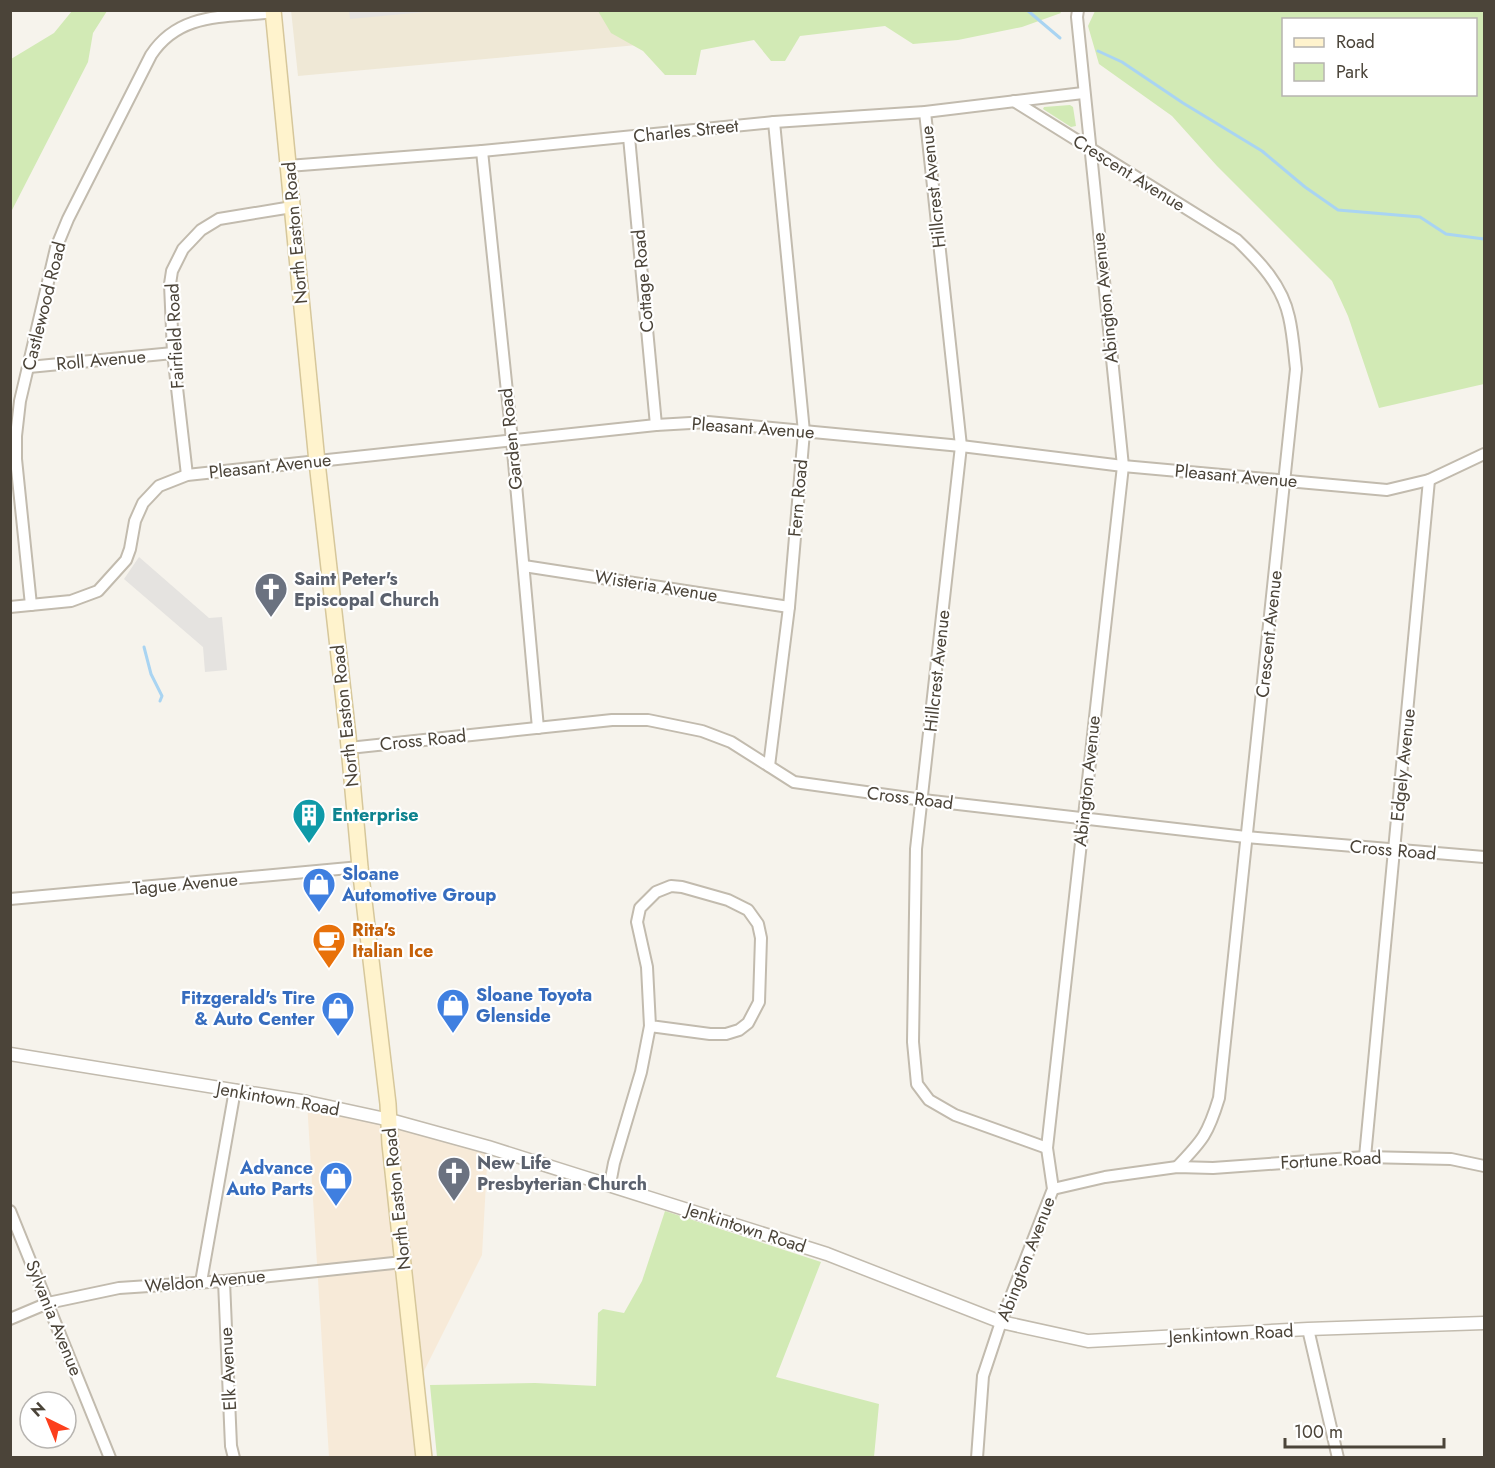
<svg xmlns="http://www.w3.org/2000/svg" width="1495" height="1468" viewBox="0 0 1495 1468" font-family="Jost,sans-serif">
<rect width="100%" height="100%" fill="#f6f3ec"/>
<!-- commercial -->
<path fill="#f7ead8" d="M307 1102 488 1147 482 1255 417 1385 424 1457H329Z"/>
<!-- education -->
<path fill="#efe8d6" d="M291 10 1011 11 298 76Z"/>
<!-- green -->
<g fill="#d2eab5" fill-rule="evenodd">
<path d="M1059 10 1061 13 1022 27 958 40 913 44 885 26 800 36 785 61H771L754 40 701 50 696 75H665L643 51 611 33 598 11Z"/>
<path d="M72 11H107L93 33 88 62 11 212V59L54 33Z"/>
<path d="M1095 11H1484V384L1379 408 1348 316 1332 281 1217 166 1172 116 1099 64 1088 26ZM1284 20H1476V94H1284Z"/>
<path d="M1070 105 1073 107 1076 126 1071 127 1043 109 1044 107Z"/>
<path d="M665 1211 821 1262 776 1377 879 1404 874 1457H437L430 1385 535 1383 596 1386 598 1313 603 1309 624 1313 642 1281Z"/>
</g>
<!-- parking -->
<g fill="#e5e3e0">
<path d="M349 11V10L435 11 350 19Z"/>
<path d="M139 557 209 618 222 617 227 670 205 672 203 647 124 579Z"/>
</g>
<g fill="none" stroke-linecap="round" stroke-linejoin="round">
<!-- stream -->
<g stroke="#a9d4f2" stroke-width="3">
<path d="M1027 10 1060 38"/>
<path d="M1098 51 1122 62 1183 103 1262 151 1305 187 1338 210 1420 217 1446 234 1484 239"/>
<path d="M144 647 151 674 162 696 160 701"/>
</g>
<defs>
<g id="minor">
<path d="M1014 101 1237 240C1260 262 1282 285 1289 317 1293 334 1294 352 1296 369L1219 1098C1208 1134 1203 1140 1177 1167"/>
<path d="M925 112 961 446 916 849 913 1042 917 1084 929 1100 955 1115 1047 1148"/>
<path d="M629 137 656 425"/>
<path d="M482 151 512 440 538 728"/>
<path d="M288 166 482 151 774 122 925 112 1083 93"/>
<path d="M29 367 173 353"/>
<path d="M187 475 173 353 170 284 172 271 183 249 201 230 219 219 292 207"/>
<path d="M524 566 789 607"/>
<path d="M31 605 16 459V436L20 401 56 248 68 219 151 55C180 11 226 18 273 12"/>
<path d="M10 607 71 601 98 591 126 560 130 549 135 521 143 503 159 486 187 475 656 425 708 422 961 446 1123 466 1387 490 1429 480 1484 454"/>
<path d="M349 748 612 720H648L702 731 731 742 794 782 923 800 1246 837 1484 857"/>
<path d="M769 766 789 607 804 432 774 122"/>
<path d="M10 899 360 867"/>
<path d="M1365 1157 1429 480"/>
<path d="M610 1184 614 1163 641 1072 650 1026 647 967 637 922 640 908 656 892 671 886 682 887 728 900 748 910 758 924 761 938 759 1002 748 1023 739 1030 726 1034H710L650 1026"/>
<path d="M1053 1189 1105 1177 1177 1167 1213 1168 1365 1157 1451 1159 1484 1166"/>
<path d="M10 1211 110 1458"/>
<path d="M224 1281 231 1446 234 1458"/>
<path d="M201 1282 235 1090"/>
<path d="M10 1319 48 1303 119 1288 224 1281 403 1262"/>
<path d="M1308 1329 1338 1458"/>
<path d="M977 1458 983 1376 1001 1322 1053 1189 1047 1148 1123 466 1077 17 1078 10"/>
</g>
<path id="tertiary" d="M10 1054 307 1102 390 1120 488 1147 827 1254 1001 1322 1088 1341 1308 1329 1484 1323"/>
<path id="secondary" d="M273 10 317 462 348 736 360 867 388 1104 390 1144 424 1458"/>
</defs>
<!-- minor casing -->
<use href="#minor" stroke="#c2bbae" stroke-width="14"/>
<!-- tertiary casing -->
<use href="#tertiary" stroke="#c2bbae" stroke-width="15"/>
<!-- secondary casing -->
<use href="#secondary" stroke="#d6c79b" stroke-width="18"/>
<!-- minor -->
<use href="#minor" stroke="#fff" stroke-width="10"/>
<!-- tertiary -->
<use href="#tertiary" stroke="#fff" stroke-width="12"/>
<!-- secondary -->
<use href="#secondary" stroke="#fff3cd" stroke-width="15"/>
</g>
<!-- icons -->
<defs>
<symbol id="church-pin" viewBox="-11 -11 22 30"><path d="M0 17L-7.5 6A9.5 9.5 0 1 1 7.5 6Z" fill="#6b7280" stroke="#fff"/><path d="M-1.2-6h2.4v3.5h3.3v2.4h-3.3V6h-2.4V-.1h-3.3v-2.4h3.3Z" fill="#fff"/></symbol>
<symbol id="building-pin" viewBox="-11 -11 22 30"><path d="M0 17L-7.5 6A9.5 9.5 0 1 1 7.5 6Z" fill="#0f9aa8" stroke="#fff"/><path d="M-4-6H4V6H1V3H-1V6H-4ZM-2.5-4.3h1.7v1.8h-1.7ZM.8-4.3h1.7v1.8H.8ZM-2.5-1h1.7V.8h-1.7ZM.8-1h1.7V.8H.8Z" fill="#fff"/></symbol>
<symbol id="shop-pin" viewBox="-11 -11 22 30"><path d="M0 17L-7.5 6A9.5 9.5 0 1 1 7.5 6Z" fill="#3f7fe0" stroke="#fff"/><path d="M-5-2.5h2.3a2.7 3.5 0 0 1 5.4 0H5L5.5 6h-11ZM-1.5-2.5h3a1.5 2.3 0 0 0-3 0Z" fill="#fff"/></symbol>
<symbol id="cafe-pin" viewBox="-11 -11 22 30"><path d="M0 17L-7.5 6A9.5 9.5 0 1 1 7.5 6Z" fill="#e8710a" stroke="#fff"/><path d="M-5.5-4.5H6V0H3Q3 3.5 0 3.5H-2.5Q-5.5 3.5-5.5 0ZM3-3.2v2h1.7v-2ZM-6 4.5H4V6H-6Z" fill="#fff"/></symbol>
</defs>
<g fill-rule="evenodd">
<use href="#church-pin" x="252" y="570" width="38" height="52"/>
<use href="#building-pin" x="290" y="796" width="38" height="52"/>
<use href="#shop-pin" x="300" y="865" width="38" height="52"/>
<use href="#cafe-pin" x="310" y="921" width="38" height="52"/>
<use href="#shop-pin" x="434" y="986" width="38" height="52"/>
<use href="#shop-pin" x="319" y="989" width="38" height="52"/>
<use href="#church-pin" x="435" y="1154" width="38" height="52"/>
<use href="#shop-pin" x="317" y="1159" width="38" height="52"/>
</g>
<g text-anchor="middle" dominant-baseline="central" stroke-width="4.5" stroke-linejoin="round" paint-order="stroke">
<!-- street labels -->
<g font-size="18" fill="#4b4439" stroke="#fff">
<text transform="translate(686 131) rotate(-6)">Charles Street</text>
<text transform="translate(1129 173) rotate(32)">Crescent Avenue</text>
<text transform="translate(933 187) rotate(-96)">Hillcrest Avenue</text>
<text transform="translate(295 233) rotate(-95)">North Easton Road</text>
<text transform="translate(643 281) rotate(-95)">Cottage Road</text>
<text transform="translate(1105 298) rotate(-96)">Abington Avenue</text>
<text transform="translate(44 306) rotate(-76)">Castlewood Road</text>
<text transform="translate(175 336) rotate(-93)">Fairfield Road</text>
<text transform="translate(101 360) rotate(-5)">Roll Avenue</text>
<text transform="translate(753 428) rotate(4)">Pleasant Avenue</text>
<text transform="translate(511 439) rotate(-96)">Garden Road</text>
<text transform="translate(270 466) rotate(-6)">Pleasant Avenue</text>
<text transform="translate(1236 476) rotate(5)">Pleasant Avenue</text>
<text transform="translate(798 498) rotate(-85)">Fern Road</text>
<text transform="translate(656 586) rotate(9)">Wisteria Avenue</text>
<text transform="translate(1269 634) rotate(-84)">Crescent Avenue</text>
<text transform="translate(937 671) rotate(-84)">Hillcrest Avenue</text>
<text transform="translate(345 716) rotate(-96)">North Easton Road</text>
<text transform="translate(423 740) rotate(-6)">Cross Road</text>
<text transform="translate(1403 765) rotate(-84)">Edgely Avenue</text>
<text transform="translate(1087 781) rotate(-84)">Abington Avenue</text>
<text transform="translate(910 798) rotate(7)">Cross Road</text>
<text transform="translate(1393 850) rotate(5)">Cross Road</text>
<text transform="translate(185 884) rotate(-5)">Tague Avenue</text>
<text transform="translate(278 1099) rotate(10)">Jenkintown Road</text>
<text transform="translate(1331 1160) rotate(-3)">Fortune Road</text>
<text transform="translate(397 1199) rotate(-96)">North Easton Road</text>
<text transform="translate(746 1228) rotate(18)">Jenkintown Road</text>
<text transform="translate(1026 1259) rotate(-69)">Abington Avenue</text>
<text transform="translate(205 1281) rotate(-5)">Weldon Avenue</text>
<text transform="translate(54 1318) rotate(68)">Sylvania Avenue</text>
<text transform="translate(1231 1334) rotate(-3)">Jenkintown Road</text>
<text transform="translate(228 1369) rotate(-93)">Elk Avenue</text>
</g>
<!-- worship labels -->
<g font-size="18" font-weight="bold" fill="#5b616d" stroke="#fff" text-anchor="start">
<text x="294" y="579">Saint Peter's<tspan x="294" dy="21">Episcopal Church</tspan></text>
<text x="477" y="1163">New Life<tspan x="477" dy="21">Presbyterian Church</tspan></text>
</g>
<!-- culture labels -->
<g font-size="18" font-weight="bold" fill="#0d838f" stroke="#fff" text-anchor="start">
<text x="332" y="815">Enterprise</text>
</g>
<!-- shop labels -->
<g font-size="18" font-weight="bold" fill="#366cbe" stroke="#fff" text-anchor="start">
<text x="342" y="874">Sloane<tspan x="342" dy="21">Automotive Group</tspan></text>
<text x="476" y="995">Sloane Toyota<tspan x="476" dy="21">Glenside</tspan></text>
<text x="315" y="998" text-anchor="end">Fitzgerald's Tire<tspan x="315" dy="21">&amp; Auto Center</tspan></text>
<text x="313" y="1168" text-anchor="end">Advance<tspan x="313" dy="21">Auto Parts</tspan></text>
</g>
<!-- food labels -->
<g font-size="18" font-weight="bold" fill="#c56008" stroke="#fff" text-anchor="start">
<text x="352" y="930">Rita's<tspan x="352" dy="21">Italian Ice</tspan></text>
</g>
</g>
<!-- border -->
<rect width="1495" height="1468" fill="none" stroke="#4b4439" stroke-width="24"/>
<!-- legend -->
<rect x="1282" y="18" width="195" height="78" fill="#ffffff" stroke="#b7b4b0" stroke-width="1.5"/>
<rect x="1294" y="38" width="30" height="9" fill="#fff3cd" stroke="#b7b4b0" stroke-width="1.5"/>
<text x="1336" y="48" font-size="18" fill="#4b4439">Road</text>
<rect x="1294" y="63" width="30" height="18" fill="#d2eab5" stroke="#b7b4b0" stroke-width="1.5"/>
<text x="1336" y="78" font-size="18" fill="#4b4439">Park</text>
<!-- north arrow -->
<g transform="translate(48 1420) rotate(317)"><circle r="28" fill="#ffffff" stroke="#b7b4b0" stroke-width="1.5"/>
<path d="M0-4.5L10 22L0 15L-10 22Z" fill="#fc3f1d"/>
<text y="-9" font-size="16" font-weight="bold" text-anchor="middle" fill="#4b4439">N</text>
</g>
<!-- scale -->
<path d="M1285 1438v9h159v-9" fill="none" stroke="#4b4439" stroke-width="3"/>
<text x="1294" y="1438" font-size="18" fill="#4b4439" stroke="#ffffff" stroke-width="4.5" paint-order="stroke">100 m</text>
</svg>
